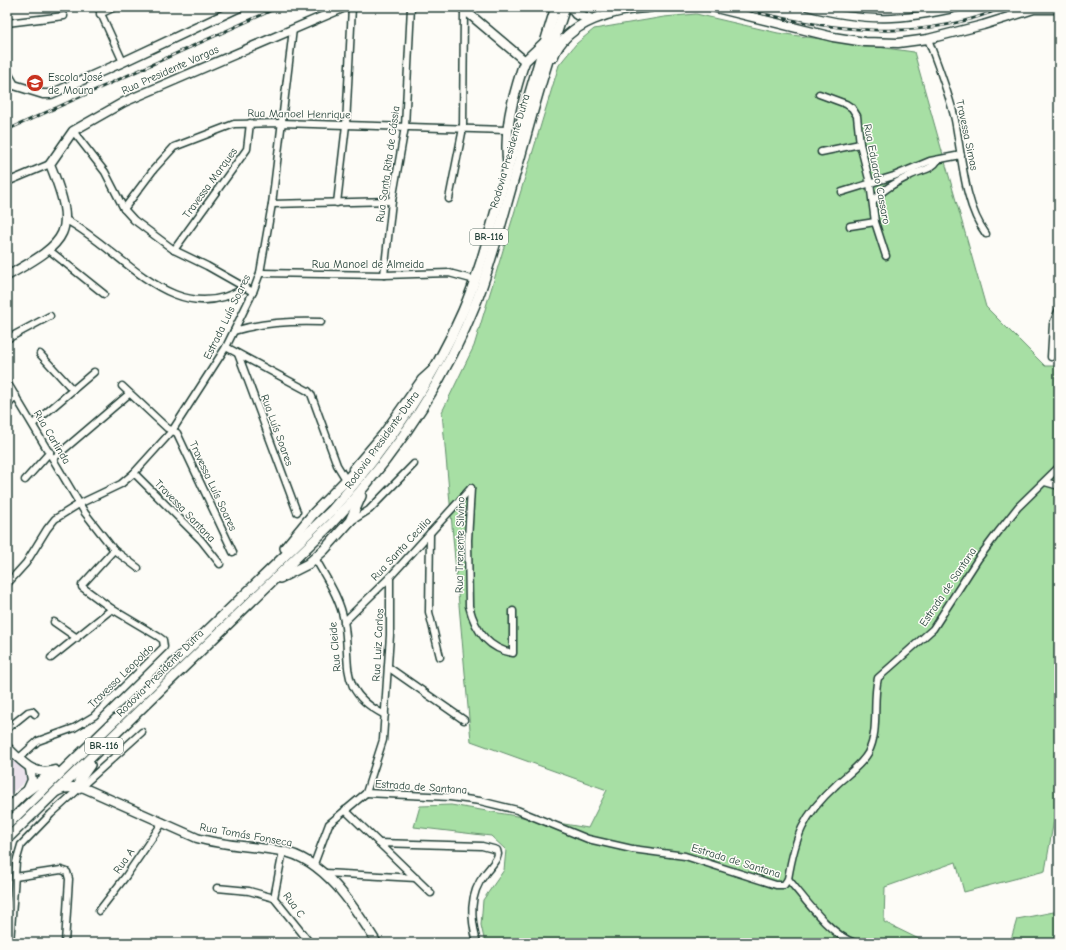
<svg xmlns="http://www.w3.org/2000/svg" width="1066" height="950" viewBox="0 0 1066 950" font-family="'Comic Neue',sans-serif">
<rect width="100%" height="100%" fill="#fdfcf7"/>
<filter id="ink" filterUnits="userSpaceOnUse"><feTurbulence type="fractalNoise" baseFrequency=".025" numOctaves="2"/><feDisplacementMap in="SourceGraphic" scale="8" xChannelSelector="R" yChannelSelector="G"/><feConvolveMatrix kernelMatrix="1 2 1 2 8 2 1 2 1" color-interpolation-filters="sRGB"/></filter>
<g filter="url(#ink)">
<!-- built -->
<path fill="#ebe2ec" d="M7 753 30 777 10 795 7 793Z"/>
<!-- green -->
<g fill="#a7dfa4" stroke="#638e6c">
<path d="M696 14 778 33 914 52 986 307 1045 366H1059V462L1053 468 1059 475V791L1045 871 964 892 956 862 885 887 884 922 927 943H485L481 925 483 900 504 870 506 850 491 836 414 827 420 806 451 805 588 828 607 790 471 741 442 412 474 346 559 65 576 44 594 29 664 17Z"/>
<path d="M1059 911V943H1010L1017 919Z"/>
</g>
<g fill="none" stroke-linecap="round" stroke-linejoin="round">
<defs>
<g id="minor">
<path d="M98 7 123 62"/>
<path d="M807 7C867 23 902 21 961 7"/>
<path d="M100 14 115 7"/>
<path d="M7 23 64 16"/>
<path d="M928 39C938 66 949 93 955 120 962 156 964 205 986 234"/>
<path d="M819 94 846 104 852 108 857 116 860 144 870 183 875 222 886 256"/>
<path d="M73 131 105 172 124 209 134 220 174 250 207 266 253 292"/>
<path d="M821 152 860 144"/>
<path d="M7 182 50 164"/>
<path d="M842 192 894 176 930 161 961 155"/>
<path d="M449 199 463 128 464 10"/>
<path d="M873 202C882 189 897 182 911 175 921 170 932 170 938 160"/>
<path d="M337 203 346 125 352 7"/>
<path d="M272 204 392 201"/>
<path d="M124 209 154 169 174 147 234 124 281 123 506 130"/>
<path d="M66 220C122 249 174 331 244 288"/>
<path d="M850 226 875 222"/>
<path d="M49 250 104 294"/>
<path d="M174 250 247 149 250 123"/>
<path d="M260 273 384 275 449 273 475 280"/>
<path d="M384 275 392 201 405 127 411 7"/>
<path d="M234 331C263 322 292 321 321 322"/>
<path d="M7 339 50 316"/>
<path d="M226 347 308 391 311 394 337 465 345 478"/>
<path d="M40 354 73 390"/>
<path d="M238 354 297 512"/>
<path d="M1051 357 1053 324 1059 309"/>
<path d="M7 382 85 513 114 550 138 568"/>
<path d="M122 386 167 428 177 433 233 552"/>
<path d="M7 406 16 396"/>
<path d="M33 424 94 372"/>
<path d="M54 458 129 394"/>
<path d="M352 469 382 434 421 379 432 369"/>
<path d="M134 473 201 540 220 564"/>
<path d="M25 480 50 452"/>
<path d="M1045 482 1059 486"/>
<path d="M471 488 468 540 469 606C475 630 488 649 513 653V611"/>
<path d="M350 522 369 510 414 464"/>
<path d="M430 533 429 612 440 657"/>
<path d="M315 558C326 578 340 598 344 621 352 664 336 690 385 715"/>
<path d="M7 584 26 563 47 529 55 519 79 504 121 484 134 473 172 431 226 347 253 292 260 273 272 204 293 29"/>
<path d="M54 622 77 638"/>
<path d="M344 622 390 577 471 488"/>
<path d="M51 658 112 609"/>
<path d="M388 667 464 720"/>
<path d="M7 729 28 712 32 711 35 714"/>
<path d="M19 758 38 741 74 728 94 716 164 647 163 640 159 637 112 609 82 587V585L114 550"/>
<path d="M366 793 450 797 480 801 517 810 588 839 632 849 685 856 776 885H784L788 879C795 837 803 815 835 786 846 775 860 767 868 753 880 730 872 702 878 678L933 629 978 559 999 531 1018 507 1059 467"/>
<path d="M366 793 383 740 390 635V577"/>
<path d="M345 810 431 893"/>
<path d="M379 843 482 846 497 850 498 854C497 861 489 868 485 874 468 895 471 919 477 943"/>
<path d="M283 851 274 898 310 943"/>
<path d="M314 864 329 824 366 793"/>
<path d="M325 873 416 878"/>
<path d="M15 877 61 870 67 872 69 879 65 943"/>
<path d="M788 879C805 899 830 935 855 943"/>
<path d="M217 888 249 891 274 898"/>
<path d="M99 911 126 876 163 822"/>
<path d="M10 943 16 862 21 845 51 814 142 732"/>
</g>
<g id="major">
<path d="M461 7 525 61"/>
<path d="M712 7 833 37 865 42 898 43 928 39 983 25 1034 9H1059"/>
<path d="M7 73 14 85 43 94H51L123 62 240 7"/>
<path d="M7 276C69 241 78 233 50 164L73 131 124 102 345 7"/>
<path d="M7 747C22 761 33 777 55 770"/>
<path d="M82 787 197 838C224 846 253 846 281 851 324 858 355 908 377 943"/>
<path d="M27 791 32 780 30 769"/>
</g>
<g id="highway">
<path d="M571 7 576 14 591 19"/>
<path d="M553 57C566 21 616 9 650 7"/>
<path d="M508 164C504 130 512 101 522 69L525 61 544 43"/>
<path d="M285 548 313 514 357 469 371 458"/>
<path d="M280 578 308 564 324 550 350 521 361 496"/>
<path d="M57 791 64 788 82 787 79 781 90 765"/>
<path d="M7 810 23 794 55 771"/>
<path d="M7 825 332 510C385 450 431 385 463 311 479 274 489 235 500 196 518 133 536 70 556 7"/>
<path d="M7 839 331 524C392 459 444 384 477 300 494 255 505 207 519 161 533 109 548 58 565 7"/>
</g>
</defs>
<!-- minor casing -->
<use href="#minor" stroke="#1f3d34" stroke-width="9"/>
<!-- major casing -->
<use href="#major" stroke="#1f3d34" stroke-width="11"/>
<!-- highway casing -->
<use href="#highway" stroke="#1f3d34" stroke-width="12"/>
<!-- minor -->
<use href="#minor" stroke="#fdfcf7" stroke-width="6"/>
<!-- major -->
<use href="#major" stroke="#fdfcf7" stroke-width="8"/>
<!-- highway -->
<use href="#highway" stroke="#fdfcf7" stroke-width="9"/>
<defs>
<g id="rail">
<path d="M736 7C823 30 919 45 1004 7"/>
<path d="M7 130 279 7"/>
</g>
</defs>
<!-- rail casing -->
<use href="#rail" stroke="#1f3d34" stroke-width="3"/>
<!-- rail -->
<use href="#rail" stroke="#fdfcf7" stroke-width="1.5" stroke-dasharray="4.5" stroke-linecap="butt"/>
</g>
</g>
<!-- icons -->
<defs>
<symbol id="school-disc" viewBox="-11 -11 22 22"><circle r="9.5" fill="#c8321e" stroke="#fdfcf7"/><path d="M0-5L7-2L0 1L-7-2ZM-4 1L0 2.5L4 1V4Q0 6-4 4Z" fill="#fff"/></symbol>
</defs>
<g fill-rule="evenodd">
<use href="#school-disc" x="25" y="73" width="20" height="20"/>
</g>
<g text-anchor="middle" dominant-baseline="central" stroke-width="3" stroke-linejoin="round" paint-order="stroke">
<!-- shield labels -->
<g fill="#fdfcf7" stroke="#62766e" stroke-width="1">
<rect x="470" y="229" width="38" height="16" rx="3"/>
<rect x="85" y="738" width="38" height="16" rx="3"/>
</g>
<g font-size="10" font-weight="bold" fill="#1f3d34">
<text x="489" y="237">BR-116</text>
<text x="104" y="746">BR-116</text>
</g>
<!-- street labels -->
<g font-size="11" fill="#1f3d34" stroke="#fdfcf7">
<text transform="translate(170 70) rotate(-24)">Rua Presidente Vargas</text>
<text transform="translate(299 114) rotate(1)">Rua Manoel Henrique</text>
<text transform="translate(967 135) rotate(78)">Travessa Simas</text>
<text transform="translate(510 151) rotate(-74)">Rodovia Presidente Dutra</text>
<text transform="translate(388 164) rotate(-82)">Rua Santa Rita de Cássia</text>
<text transform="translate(877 174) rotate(79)">Rua Eduardo Cassaro</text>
<text transform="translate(210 183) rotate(-54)">Travessa Marques</text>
<text x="368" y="264">Rua Manoel de Almeida</text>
<text transform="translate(227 317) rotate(-64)">Estrada Luís Soares</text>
<text transform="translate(277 430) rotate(70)">Rua Luís Soares</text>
<text transform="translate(52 437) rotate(59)">Rua Carlinda</text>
<text transform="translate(382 440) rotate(-54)">Rodovia Presidente Dutra</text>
<text transform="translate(213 486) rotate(65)">Travessa Luís Soares</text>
<text transform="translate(185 511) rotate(46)">Travessa Santana</text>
<text transform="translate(460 545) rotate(-89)">Rua Trenente Silvino</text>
<text transform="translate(401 549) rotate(-47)">Rua Santa Cecilia</text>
<text transform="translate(948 587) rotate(-56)">Estrada de Santana</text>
<text transform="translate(378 645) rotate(-87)">Rua Luiz Carlos</text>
<text transform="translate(335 647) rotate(-95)">Rua Cleide</text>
<text transform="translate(160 673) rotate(-45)">Rodovia Presidente Dutra</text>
<text transform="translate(121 676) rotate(-44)">Travessa Leopoldo</text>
<text transform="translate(421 787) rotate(4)">Estrada de Santana</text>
<text transform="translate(246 835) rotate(10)">Rua Tomás Fonseca</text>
<text transform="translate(124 861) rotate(-55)">Rua A</text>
<text transform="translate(736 861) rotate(17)">Estrada de Santana</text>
<text transform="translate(294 905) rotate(54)">Rua C</text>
</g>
<!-- poi labels -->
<g font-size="11" fill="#1f3d34" stroke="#fdfcf7" text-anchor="start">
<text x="48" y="77">Escola José<tspan x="48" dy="13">de Moura</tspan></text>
</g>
</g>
<!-- margin -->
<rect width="1066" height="950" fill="none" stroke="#fdfcf7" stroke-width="24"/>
<rect x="12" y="12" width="1042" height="926" fill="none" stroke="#1f3d34" stroke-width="1.5" filter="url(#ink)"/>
</svg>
